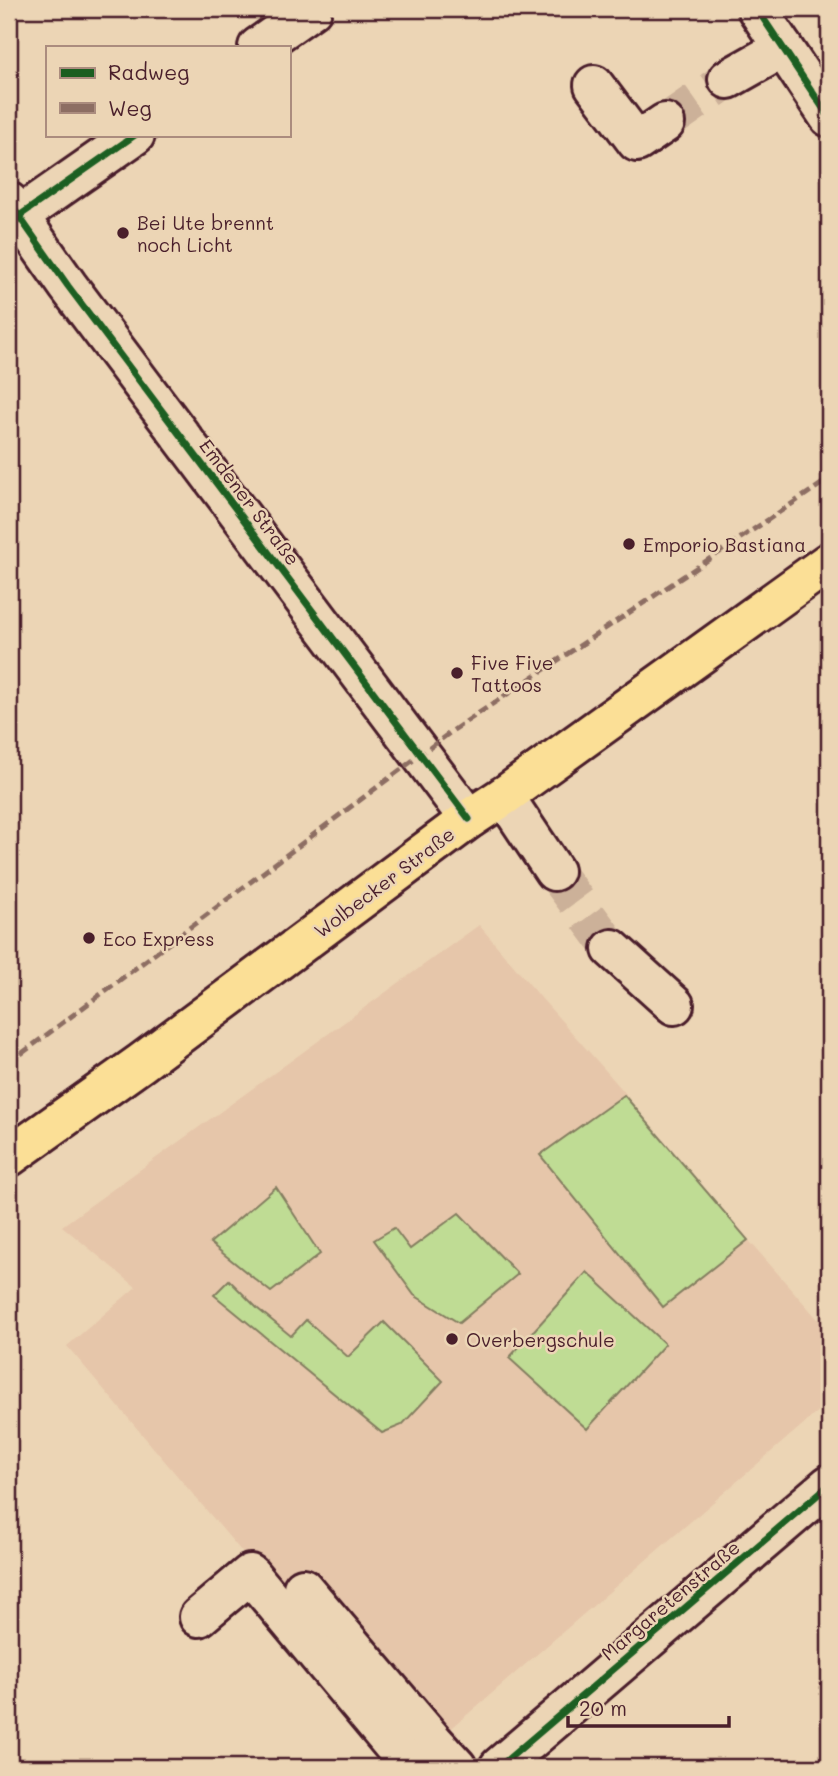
<svg xmlns="http://www.w3.org/2000/svg" width="838" height="1776" viewBox="0 0 838 1776" font-family="Mali,sans-serif">
<rect width="100%" height="100%" fill="#ecd5b5"/>
<filter id="ink" filterUnits="userSpaceOnUse"><feTurbulence type="fractalNoise" baseFrequency=".0143" numOctaves="2"/><feDisplacementMap in="SourceGraphic" scale="14" xChannelSelector="R" yChannelSelector="G"/><feConvolveMatrix kernelMatrix="1 2 1 2 8 2 1 2 1" color-interpolation-filters="sRGB"/></filter>
<g filter="url(#ink)">
<!-- built -->
<path fill="#e6c6aa" d="M479 925 542 999 606 1071 626 1094 625 1095 737 1227 829 1332V1402L417 1758 67 1346 136 1287 62 1226Z"/>
<!-- green -->
<g fill="#bfdc94" stroke="#847e60" stroke-width="2">
<path d="M624 1095 748 1240 663 1307 540 1155Z"/>
<path d="M276 1187 320 1254 271 1292 210 1243Z"/>
<path d="M459 1213 518 1274 459 1323 414 1295 374 1240 394 1228 410 1249Z"/>
<path d="M587 1272 665 1344 587 1429 509 1358Z"/>
<path d="M229 1280 258 1309 291 1336 306 1320 348 1357 384 1322 443 1381 402 1425 382 1433 214 1295Z"/>
</g>
<g fill="none" stroke-linecap="round" stroke-linejoin="round">
<!-- minor-tunnel -->
<g stroke="#ccb199" stroke-width="38" stroke-dasharray="38 19" stroke-linecap="butt">
<path d="M665 123 728 79"/>
<path d="M554 871 612 949"/>
</g>
<defs>
<g id="minor">
<path d="M757 9 829 117"/>
<path d="M258 47 312 9"/>
<path d="M728 79 783 48"/>
<path d="M594 85 637 142 665 123"/>
<path d="M9 202 68 286 469 819"/>
<path d="M9 223 135 135"/>
<path d="M504 796 554 871"/>
<path d="M612 949 674 1005"/>
<path d="M303 1588 434 1742 457 1767"/>
<path d="M199 1617 250 1574 411 1767"/>
<path d="M499 1767 829 1485"/>
</g>
<path id="major" d="M9 1157 141 1063 469 819 504 796 829 562"/>
</defs>
<!-- minor casing -->
<use href="#minor" stroke="#4a1f2b" stroke-width="44"/>
<!-- major casing -->
<use href="#major" stroke="#4a1f2b" stroke-width="44"/>
<!-- minor -->
<use href="#minor" stroke="#ecd5b5" stroke-width="38"/>
<!-- major -->
<use href="#major" stroke="#fbdf96" stroke-width="38"/>
<!-- quiet -->
<path stroke="#8d6e63" stroke-width="5" stroke-dasharray="10 5" stroke-linecap="butt" d="M9 1063 452 731 829 479"/>
<defs>
<g id="cycleway">
<path d="M757 9 829 117"/>
<path d="M9 202 68 286 469 819"/>
<path d="M9 223 135 135"/>
<path d="M499 1767 829 1485"/>
</g>
</defs>
<!-- cycleway casing -->
<use href="#cycleway" stroke="#ecd5b5" stroke-width="11"/>
<!-- cycleway -->
<use href="#cycleway" stroke="#1b5e20" stroke-width="7"/>
</g>
</g>
<!-- markers -->
<g fill="#4a1f2b" stroke="#ecd5b5" stroke-width="2.5">
<circle cx="123" cy="233" r="7"/>
<circle cx="629" cy="544" r="7"/>
<circle cx="457" cy="673" r="7"/>
<circle cx="89" cy="938" r="7"/>
<circle cx="452" cy="1339" r="7"/>
</g>
<g text-anchor="middle" dominant-baseline="central" stroke-width="5" stroke-linejoin="round" paint-order="stroke">
<!-- poi labels -->
<g font-size="19" fill="#4a1f2b" stroke="#ecd5b5" text-anchor="start">
<text x="137" y="222">Bei Ute brennt<tspan x="137" dy="22">noch Licht</tspan></text>
<text x="643" y="544">Emporio Bastiana</text>
<text x="471" y="662">Five Five<tspan x="471" dy="22">Tattoos</tspan></text>
<text x="103" y="938">Eco Express</text>
<text x="466" y="1339">Overbergschule</text>
</g>
<!-- street labels -->
<g font-size="19" fill="#4a1f2b" stroke="#ecd5b5">
<text transform="translate(250 502) rotate(53)">Emdener Straße</text>
<text transform="translate(384 882) rotate(-37)">Wolbecker Straße</text>
<text transform="translate(670 1600) rotate(-40)">Margaretenstraße</text>
</g>
</g>
<!-- margin -->
<rect width="838" height="1776" fill="none" stroke="#ecd5b5" stroke-width="35"/>
<rect x="18" y="18" width="803" height="1741" fill="none" stroke="#4a1f2b" stroke-width="2.5" filter="url(#ink)"/>
<!-- legend -->
<rect x="46" y="46" width="245" height="91" fill="#ecd5b5" stroke="#ab8c7e" stroke-width="2"/>
<rect x="60" y="68" width="35" height="10" fill="#1b5e20" stroke="#ab8c7e" stroke-width="2"/>
<text x="108" y="80" font-size="21" fill="#4a1f2b">Radweg</text>
<rect x="60" y="103" width="35" height="10" fill="#8d6e63" stroke="#ab8c7e" stroke-width="2"/>
<text x="108" y="116" font-size="21" fill="#4a1f2b">Weg</text>
<!-- scale -->
<path d="M568 1716v10h161v-10" fill="none" stroke="#4a1f2b" stroke-width="3.5"/>
<text x="579" y="1716" font-size="21" fill="#4a1f2b" stroke="#ecd5b5" stroke-width="5" paint-order="stroke">20 m</text>
</svg>
